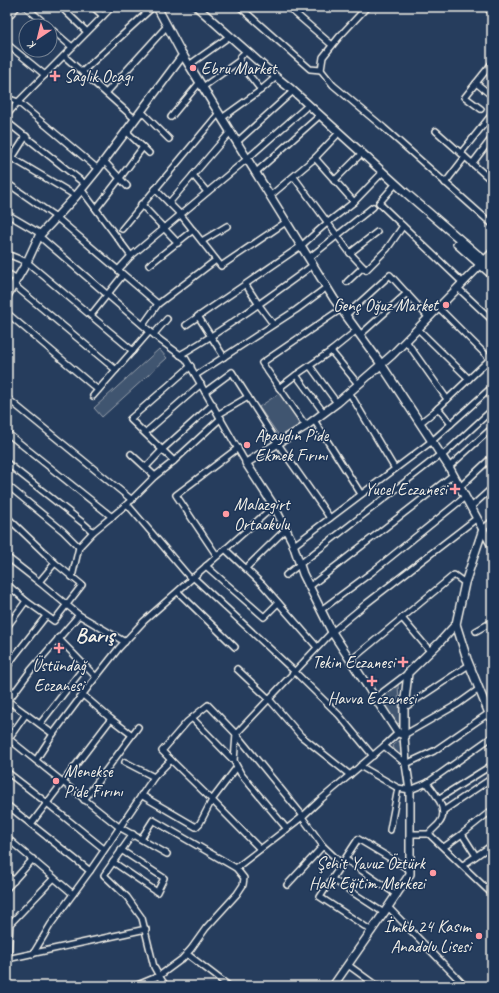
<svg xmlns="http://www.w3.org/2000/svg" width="499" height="993" viewBox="0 0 499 993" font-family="Caveat,sans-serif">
<rect width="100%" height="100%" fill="#263d5d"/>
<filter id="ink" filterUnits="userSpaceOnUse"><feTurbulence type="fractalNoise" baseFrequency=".025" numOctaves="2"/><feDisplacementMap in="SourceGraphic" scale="8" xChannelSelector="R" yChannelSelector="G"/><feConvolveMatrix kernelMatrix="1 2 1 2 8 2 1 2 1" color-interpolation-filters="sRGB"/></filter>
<g filter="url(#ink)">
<!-- green -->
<g fill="#40546f" stroke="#9aa2ac">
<path d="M159 349 167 358 102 417 94 408Z"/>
<path d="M281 392 302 423 280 437 259 407Z"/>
<path d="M398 684 400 724 394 722 379 700Z"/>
<path d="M398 741 402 743 403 758 402 759 394 749 393 745Z"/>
</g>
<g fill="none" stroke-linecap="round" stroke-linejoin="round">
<defs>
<g id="minor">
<path d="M26 7 48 26"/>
<path d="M61 7 87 32"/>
<path d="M93 7 103 16"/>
<path d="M240 7 310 69 321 70"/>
<path d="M288 7 332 45"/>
<path d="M367 7 339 37 323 57 321 70 333 85 384 128 492 224"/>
<path d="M7 18 17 7"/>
<path d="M50 28 72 47"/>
<path d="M7 44 45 75"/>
<path d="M64 56 135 119"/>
<path d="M239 61 243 67 261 90"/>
<path d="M189 65 230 36"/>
<path d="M82 72 153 7"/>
<path d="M476 83 492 96"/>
<path d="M203 87 239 61 241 56 247 51"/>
<path d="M106 93 167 26"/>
<path d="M7 98 18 102 98 169"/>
<path d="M481 109 465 97 492 63"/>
<path d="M141 111 169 139"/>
<path d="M7 115 18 102 112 7"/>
<path d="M171 117 200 82"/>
<path d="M222 118 261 90 276 77"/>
<path d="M7 122 85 184"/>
<path d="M126 131 149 153"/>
<path d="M436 131 492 181"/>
<path d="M237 142 290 94"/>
<path d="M461 153 492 114"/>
<path d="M7 155 76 196"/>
<path d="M315 158 354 202"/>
<path d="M104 161 127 186"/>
<path d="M472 164 491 139H492"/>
<path d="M7 166 26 136"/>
<path d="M255 173 317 118"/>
<path d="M193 175 207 192"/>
<path d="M294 177 350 253 366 270 387 249 403 226"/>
<path d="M334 181 359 156"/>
<path d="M7 183 56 217 158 304"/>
<path d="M445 183 465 157"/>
<path d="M393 187 379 203 463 283"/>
<path d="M81 189 131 256"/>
<path d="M155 189 181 215 221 266 286 222"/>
<path d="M270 196 315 158 336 136"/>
<path d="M169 203 231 131"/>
<path d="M141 204 178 243"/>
<path d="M96 209 120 178 143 147"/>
<path d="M7 214 41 234"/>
<path d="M122 229 219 113"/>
<path d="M39 236 160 340 186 359 246 463"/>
<path d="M202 241 227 226"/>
<path d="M350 253 377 232"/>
<path d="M7 254 27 262 133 351"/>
<path d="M309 258 373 207"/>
<path d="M149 265 193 230"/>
<path d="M118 270 131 256 247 159 305 108"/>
<path d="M7 273 17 279"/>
<path d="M347 282 363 267"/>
<path d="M14 285 116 370"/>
<path d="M246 285 259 305 273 324"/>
<path d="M458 288 492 320"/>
<path d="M439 308 492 361"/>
<path d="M7 313 98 390"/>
<path d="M91 315 123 275"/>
<path d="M346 315 390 275 429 318"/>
<path d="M198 316 224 357"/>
<path d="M143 325 158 304 216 260"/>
<path d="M186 325 301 246 327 223 354 202 380 175"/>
<path d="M418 329 469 379"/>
<path d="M154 334 167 319"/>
<path d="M360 335 407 293"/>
<path d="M406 341 447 399"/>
<path d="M331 351 358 384"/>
<path d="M180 355C227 328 270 297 313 265"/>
<path d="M310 366 337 403"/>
<path d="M196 375 296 310 327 287"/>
<path d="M296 375 324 413"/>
<path d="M279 388 296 375 331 351 357 330"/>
<path d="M205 392 232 372 278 444 330 518"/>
<path d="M349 392 395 469"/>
<path d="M93 396 150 331"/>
<path d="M7 398 132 500"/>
<path d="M438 408 451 424"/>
<path d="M219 414 248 397"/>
<path d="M314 420 361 494"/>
<path d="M420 423 435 411 490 359"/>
<path d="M306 426 262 363 341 309"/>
<path d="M146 432 201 384"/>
<path d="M7 433 112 517"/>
<path d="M131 454 155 476"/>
<path d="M442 456 492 410"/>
<path d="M174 461 130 419 191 366"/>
<path d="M7 463 83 523 93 532"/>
<path d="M146 467 163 449 213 404"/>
<path d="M449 467 492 428"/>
<path d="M7 485 63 531 79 547"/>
<path d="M460 487 492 457"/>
<path d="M127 504 191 579"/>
<path d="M471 507 492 488"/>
<path d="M7 517 55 563 82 585 54 621 26 601 7 584"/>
<path d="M483 529 492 521"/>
<path d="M293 546 432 441 492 387"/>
<path d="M225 549 262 584 317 647"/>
<path d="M217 556 176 495 238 448"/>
<path d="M7 557 39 582 79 615 125 642"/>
<path d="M206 566 264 617 278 603"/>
<path d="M246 568 286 529"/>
<path d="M286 575 441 454"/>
<path d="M72 577 79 547 93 532 127 504 155 476 174 461 221 418"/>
<path d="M193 577 295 672 339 715 373 756"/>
<path d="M39 582 55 563"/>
<path d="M309 587 453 475"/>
<path d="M178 592 235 647"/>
<path d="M321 610 372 572 465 497"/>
<path d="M402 618 430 651"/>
<path d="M7 627 26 601"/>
<path d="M476 631 492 622"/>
<path d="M58 638 96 677"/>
<path d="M7 656 13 658"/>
<path d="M350 661 454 575 465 583"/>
<path d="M7 668 13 658 46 616"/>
<path d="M237 669 269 699 301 736 350 775"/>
<path d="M7 687 14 692"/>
<path d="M83 695 111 719 132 735"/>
<path d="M375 698 408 673"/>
<path d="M7 700 53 734"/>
<path d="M8 701 31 670 79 615"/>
<path d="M404 708 469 665"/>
<path d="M192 718 234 761"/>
<path d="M40 724 85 666"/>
<path d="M404 735 458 704 479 689"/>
<path d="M9 739 119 827 167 854"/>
<path d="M7 741 26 714"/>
<path d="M384 746 406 764 434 751 489 713"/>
<path d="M36 760 53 734 89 686 119 648 144 621 274 506"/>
<path d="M171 760 162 751 187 722 208 705 236 734 303 816"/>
<path d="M125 762 154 777"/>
<path d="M360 766 398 788 410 790 427 783 492 737"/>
<path d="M7 772 47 803 104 849"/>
<path d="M427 783C435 793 449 810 440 822 437 827 432 829 429 834"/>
<path d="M141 795 196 827 200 823 212 800 237 767"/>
<path d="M438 799 492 765"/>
<path d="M84 800 138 727"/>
<path d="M7 805 90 871"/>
<path d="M443 811 492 778"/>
<path d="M302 817 323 846 342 864"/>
<path d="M31 824 111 719"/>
<path d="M287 829 241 774 234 761 236 734 332 632 367 603 477 518"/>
<path d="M390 830 398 788"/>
<path d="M133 834 104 875 127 897 142 918 154 967 159 976 166 986"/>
<path d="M410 834H429L492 894"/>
<path d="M7 838 73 894"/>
<path d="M7 847 12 842"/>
<path d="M444 847 462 834"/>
<path d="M476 856 462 834 492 810"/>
<path d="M345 859 397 895"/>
<path d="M113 862 157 892 164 878 121 850"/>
<path d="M463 865 492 845"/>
<path d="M236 868 302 817 319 801 384 746 398 733"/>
<path d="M7 875 14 881"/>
<path d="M332 879 384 913"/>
<path d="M287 885 323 846"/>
<path d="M7 888 33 859"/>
<path d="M388 907 465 986"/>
<path d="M372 931 320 897 358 839 410 870"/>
<path d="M33 954 51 924 90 871 154 777 171 760 209 797 260 849"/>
<path d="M187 954 229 986"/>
<path d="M7 959 146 929"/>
<path d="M8 959 10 924 54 878"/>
<path d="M348 965 377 986"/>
<path d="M135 986 159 976 182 959 191 949 206 928 237 894 243 885 244 878 236 868 153 820 141 839"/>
<path d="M485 986 492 982"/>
</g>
<g id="tertiary">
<path d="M483 529 465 583 456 624 467 659 492 721"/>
<path d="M404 735V708L408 673 439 643 456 624"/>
</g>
<g id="secondary">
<path d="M157 7 181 52 334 299 381 364 449 467 492 546"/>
<path d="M197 7 276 77 291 89 406 193 492 267"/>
<path d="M457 244 492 275"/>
<path d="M7 296 27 262 39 236 76 196 98 169 183 55"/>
<path d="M333 986 388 907 410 874V790L406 764 404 735 398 733 332 632 303 574 292 541 274 506 246 463 306 426 337 403 392 355 492 253"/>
</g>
<path id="trunk" d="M489 7 492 10"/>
</defs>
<!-- minor casing -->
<use href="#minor" stroke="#f4f1e8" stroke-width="8"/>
<!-- tertiary casing -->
<use href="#tertiary" stroke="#f4f1e8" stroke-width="10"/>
<!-- secondary casing -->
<use href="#secondary" stroke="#f4f1e8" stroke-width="10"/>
<!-- trunk casing -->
<use href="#trunk" stroke="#f4f1e8" stroke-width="12"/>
<!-- minor -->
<use href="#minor" stroke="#1d3557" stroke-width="5"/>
<!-- tertiary -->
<use href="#tertiary" stroke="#1d3557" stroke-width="7"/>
<!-- secondary -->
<use href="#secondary" stroke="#1d3557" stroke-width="7"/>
<!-- trunk -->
<use href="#trunk" stroke="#1d3557" stroke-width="9"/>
</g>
</g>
<!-- markers -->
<g fill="#ff9aa2" stroke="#1d3557" stroke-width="1.5">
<circle cx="193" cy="68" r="4"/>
<path d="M53 70h4v4h4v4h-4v4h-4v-4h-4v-4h4z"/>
<circle cx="446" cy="305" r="4"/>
<circle cx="247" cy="445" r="4"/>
<path d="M453 483h4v4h4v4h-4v4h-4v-4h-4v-4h4z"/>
<circle cx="226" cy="514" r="4"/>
<path d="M57 642h4v4h4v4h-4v4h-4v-4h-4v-4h4z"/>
<path d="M401 656h4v4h4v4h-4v4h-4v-4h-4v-4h4z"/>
<path d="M370 675h4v4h4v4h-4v4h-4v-4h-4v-4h4z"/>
<circle cx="56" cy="781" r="4"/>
<circle cx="433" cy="873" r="4"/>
<circle cx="479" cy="936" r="4"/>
</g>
<g text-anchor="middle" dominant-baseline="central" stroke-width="3" stroke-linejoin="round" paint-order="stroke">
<!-- poi labels -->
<g font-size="17" fill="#f4f1e8" stroke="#1d3557" text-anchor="start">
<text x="201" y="68">Ebru Market</text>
<text x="64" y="76">Saglık Ocagı</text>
<text x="438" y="305" text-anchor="end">Genç Oğuz Market</text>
<text x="255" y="435">Apaydın Pide<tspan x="255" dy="20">Ekmek Fırını</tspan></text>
<text x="447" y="489" text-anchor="end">Yucel Eczanesi</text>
<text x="234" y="504">Malazgirt<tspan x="234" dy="20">Ortaokulu</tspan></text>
<text x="395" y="662" text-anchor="end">Tekin Eczanesi</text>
<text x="59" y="665" text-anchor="middle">Üstündağ<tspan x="59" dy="20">Eczanesi</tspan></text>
<text x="372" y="698" text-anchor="middle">Havva Eczanesi</text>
<text x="64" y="771">Menekse<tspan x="64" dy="20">Pide Fırını</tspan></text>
<text x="425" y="863" text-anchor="end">Şehit Yavuz Öztürk<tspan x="425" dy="20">Halk Eğitim Merkezi</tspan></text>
<text x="471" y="926" text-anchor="end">İmkb 24 Kasım<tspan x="471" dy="20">Anadolu Lisesi</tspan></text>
</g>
<!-- district labels -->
<g font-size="21" font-weight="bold" fill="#f4f1e8" stroke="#1d3557">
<text x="95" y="635">Barış</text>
</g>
</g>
<!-- margin -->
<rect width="499" height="993" fill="none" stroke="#1d3557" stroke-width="24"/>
<rect x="12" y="12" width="475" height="969" fill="none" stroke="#f4f1e8" stroke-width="1.5" filter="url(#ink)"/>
<!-- north arrow -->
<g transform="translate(38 38) rotate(215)"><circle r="19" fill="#1d3557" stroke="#738091"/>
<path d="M0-3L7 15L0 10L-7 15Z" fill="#ff9aa2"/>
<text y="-6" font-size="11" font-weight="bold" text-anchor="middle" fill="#f4f1e8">K</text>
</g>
</svg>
